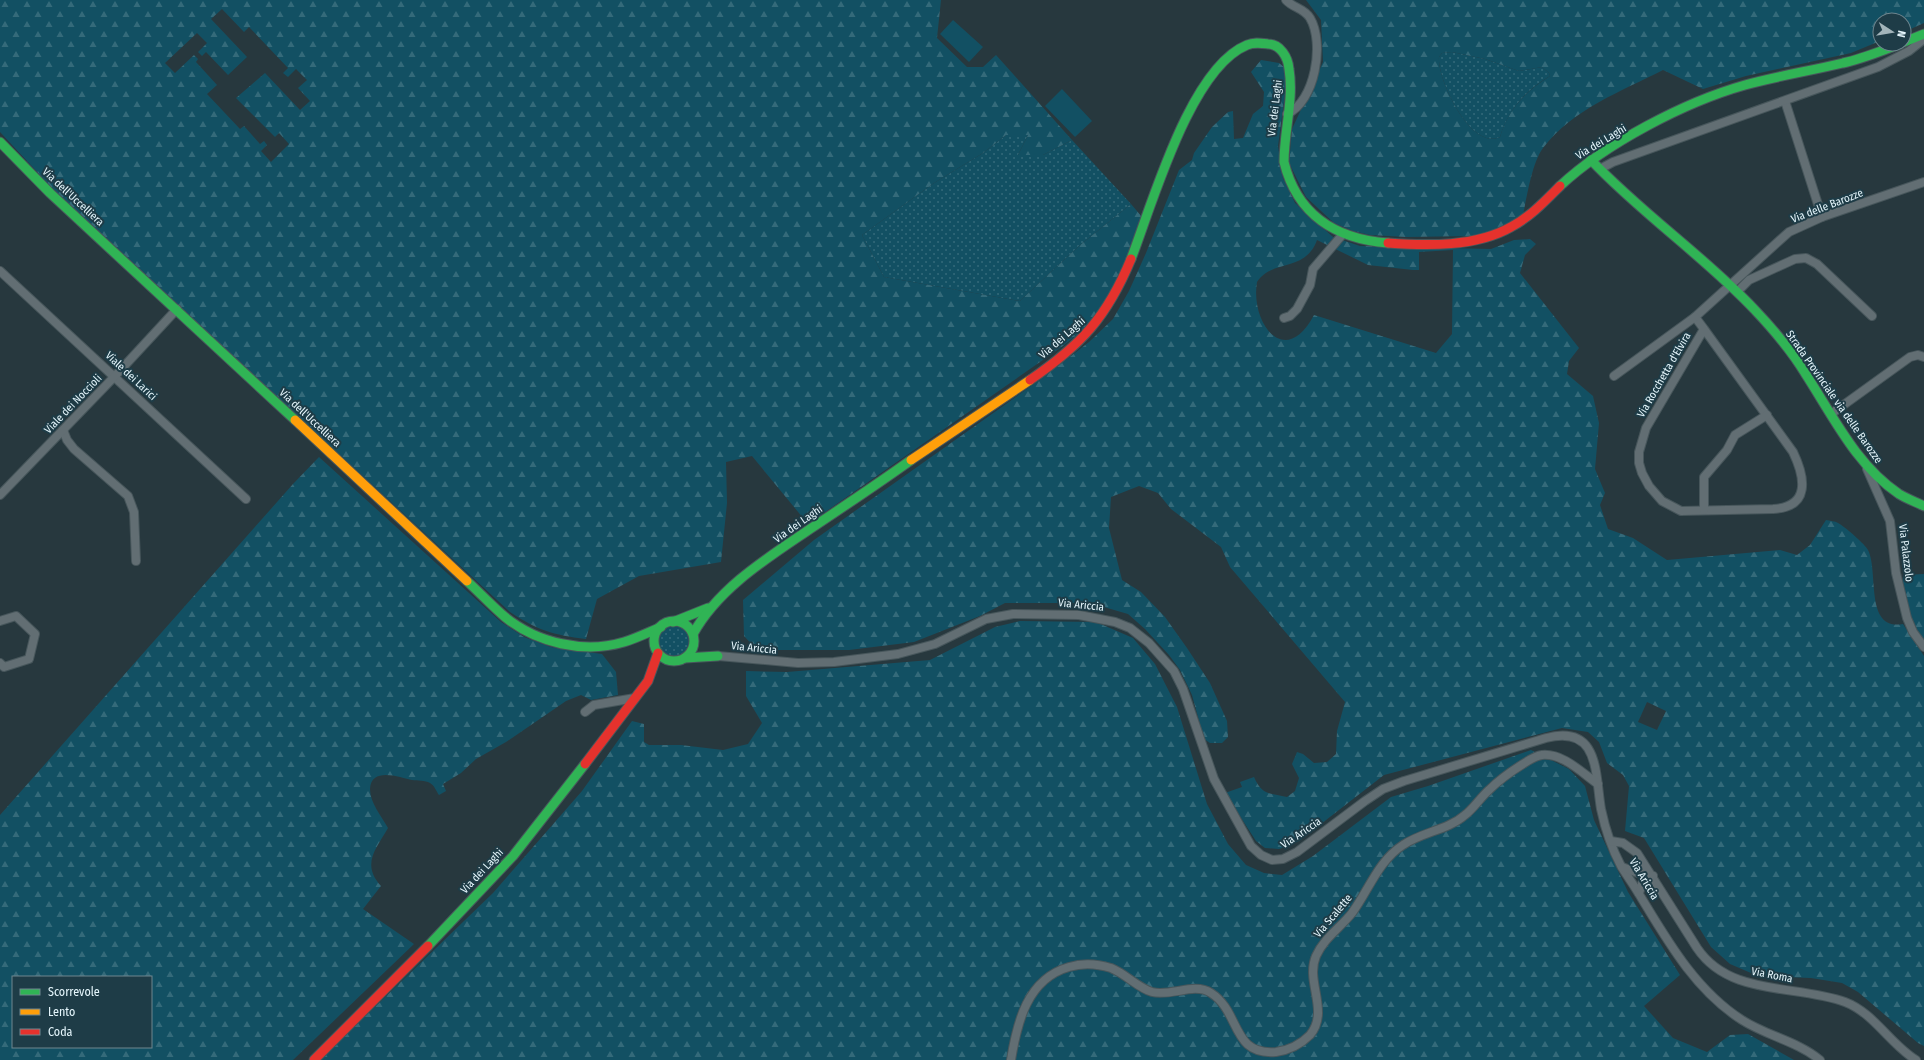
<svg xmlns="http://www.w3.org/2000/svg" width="1924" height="1060" viewBox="0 0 1924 1060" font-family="'Fira Sans Condensed',sans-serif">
<defs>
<pattern id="grass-dots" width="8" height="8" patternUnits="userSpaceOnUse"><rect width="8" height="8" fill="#125063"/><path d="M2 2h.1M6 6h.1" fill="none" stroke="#346a7a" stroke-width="1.8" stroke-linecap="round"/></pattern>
<pattern id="forest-firs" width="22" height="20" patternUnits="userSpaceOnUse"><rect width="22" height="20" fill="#125063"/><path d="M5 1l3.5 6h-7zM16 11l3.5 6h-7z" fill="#346a7a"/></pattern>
</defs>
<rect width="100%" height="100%" fill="#27383e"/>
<!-- grass -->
<g fill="url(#grass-dots)">
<path d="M1452 52 1485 59 1519 71 1542 67 1549 73 1550 76C1526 90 1508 110 1500 137 1471 151 1437 79 1439 57L1442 53Z"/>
<path d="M1006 135H1028L1018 155H1043L1072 140 1131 204 1079 246 1020 301 884 277 862 235 934 183 983 153Z"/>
<circle cx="674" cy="641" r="16"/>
</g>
<!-- forest -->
<g fill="url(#forest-firs)" fill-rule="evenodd">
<path d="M0 0H941L937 38 967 67H983L996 55 1072 140 1043 155H1018L1028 135H1006L983 153 934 183 862 235 884 277 1020 301 1079 246 1131 204 1142 217C1131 246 1122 279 1104 305 1093 322 1078 334 1063 346L808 524 752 456 726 462 727 503 721 562 639 576 597 599 586 639C553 635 537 630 510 612L53 189 0 132ZM222 9 244 32 249 27 288 68 283 73 288 77 296 69 307 80 298 88 310 101 300 110 265 73 236 98 275 137 279 133 289 144 271 162 261 151 267 145 264 141 260 144 244 126 240 129 207 94 217 85 196 62 198 59 194 55 175 73 165 63 197 33 207 43 198 52 202 56 206 52 228 75 247 57 211 19Z"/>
<path d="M1306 0H1924V23L1904 32V20H1880V41L1851 53 1746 76 1703 89 1663 70C1622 91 1573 109 1543 148 1532 163 1527 196 1523 215L1497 231 1472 236 1406 237 1370 235 1353 231 1334 223 1306 197 1289 163 1292 129 1323 62 1321 20ZM1452 52 1485 59 1519 71 1542 67 1549 73 1550 76C1526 91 1508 109 1500 137 1471 151 1437 79 1439 57L1442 53Z"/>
<path d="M1261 60 1279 63 1284 67 1287 79 1278 146 1283 178 1295 203 1333 237 1360 246 1491 249 1514 240 1530 239 1536 244 1525 255 1520 273 1579 348 1569 361 1567 374 1593 396 1599 423 1595 469 1605 493 1600 505 1608 529 1633 538 1667 560 1780 550 1797 555 1810 545 1826 520C1830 521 1835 521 1838 523 1844 526 1866 545 1868 550 1879 572 1864 631 1903 624L1924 656V1046L1918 1043 1858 992 1842 983 1811 978 1758 976 1730 964 1711 947 1644 838 1625 831 1629 786 1623 775 1607 763 1599 742 1588 732 1562 728 1384 775 1299 841 1279 849 1265 848 1256 841 1225 793 1242 787 1240 782 1254 777C1262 795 1268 793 1287 797L1295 791 1299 778 1292 764 1297 752 1303 754 1314 763 1327 762 1336 754 1337 731 1345 702 1230 567 1221 547 1171 509 1158 493 1139 486 1111 497 1109 528 1122 580 1141 592 1165 617 1187 648 1210 683 1227 721 1228 737 1222 743H1210L1204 739 1192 695 1180 670 1169 655 1145 629 1128 614 1090 603H1005L980 616 914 642 849 650H757L744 636 743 600 814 540 1044 377 1089 342 1113 319 1129 291 1146 253 1179 170 1192 160 1194 153 1212 127 1228 112 1233 111 1234 139 1243 138 1253 114 1263 106 1264 92 1251 72ZM1317 240 1368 265 1413 270H1419V252L1453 250 1452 334 1436 353 1314 315C1285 370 1250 323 1257 282 1273 258 1305 273 1317 240ZM1647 702 1666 711 1657 730 1638 722Z"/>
<path d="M319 457 501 622 524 637 551 647 602 654 616 672 618 695 591 700 581 695 566 701 506 742 476 759 461 773 443 784 446 791 439 795C436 791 435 786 430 783 425 780 418 781 412 780 401 778 371 766 370 789 370 803 381 815 388 828 376 849 361 864 381 886L363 909 414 944 293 1060H0V815L293 484ZM13 977H151V1047H13Z"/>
<path d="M1924 574V643C1915 627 1898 592 1904 575Z"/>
<path d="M1020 621 1096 622 1133 638 1155 664 1177 707 1207 804 1228 844 1246 865 1264 873 1282 875 1313 856 1391 797 1428 786 1531 750 1569 769 1585 786 1594 820 1628 892 1680 975 1644 1006 1673 1038 1707 1052 1730 1035 1748 1034 1794 1060H320L493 893 582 791 632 721 644 724V742L649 745H681L723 750 748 744 762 723 746 696V671L787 672 930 660 995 627Z"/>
</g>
<!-- pitch -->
<g fill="#125063">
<path d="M953 20 983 47 969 62 940 34Z"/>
<path d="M1062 89 1092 121 1075 137 1045 106Z"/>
</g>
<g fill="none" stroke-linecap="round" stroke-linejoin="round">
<defs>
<g id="street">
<path d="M1286 0C1293 8 1304 8 1310 18 1325 43 1315 102 1287 114"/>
<path d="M1785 101 1822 217"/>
<path d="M1600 169 1613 162 1878 67 1909 51 1924 39"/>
<path d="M0 271 246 499"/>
<path d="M1737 292 1749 280 1795 259 1806 258 1817 264 1872 316"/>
<path d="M1284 318 1290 316 1297 309 1310 285 1313 269 1343 234"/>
<path d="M1704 329 1793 452C1805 477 1811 507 1773 509L1681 511 1662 501 1649 486 1642 473 1639 463V452L1646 428 1704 329 1695 317 1780 240 1789 232 1822 217 1924 182"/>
<path d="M1614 376 1695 317"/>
<path d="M1831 414 1910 357 1918 355 1924 357"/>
<path d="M63 430 67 440 74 449 128 496 134 512 136 561"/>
<path d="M1867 469 1890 521 1896 573 1907 618 1913 632 1924 647"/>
<path d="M0 495 115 376 177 309"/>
<path d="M1704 510V477L1727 450 1735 435 1767 415"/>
<path d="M0 621 16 616 35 634 29 659 4 667 0 663"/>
<path d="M718 656 798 663 834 662 898 654 935 644 986 619 1013 614 1079 615 1115 622 1130 628 1149 643 1174 671 1183 689 1214 779 1251 846 1261 855 1272 860 1283 859 1297 852 1365 801 1383 789 1404 781 1546 738C1600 724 1595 774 1601 809 1605 828 1612 849 1621 866 1627 876 1634 885 1639 894 1667 940 1695 990 1742 1020 1767 1036 1797 1041 1820 1060"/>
<path d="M585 712 594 705 635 698"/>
<path d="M1611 841 1623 843 1637 853 1697 948C1730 997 1796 984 1845 1002 1874 1013 1890 1044 1916 1060"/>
<path d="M1622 867 1638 873 1653 876"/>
<path d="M1639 893 1643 881 1653 876"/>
<path d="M1011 1060C1017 1023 1027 979 1069 967 1082 963 1098 964 1111 968 1126 974 1138 988 1152 992 1171 997 1194 982 1211 993 1241 1012 1231 1056 1276 1052 1290 1050 1300 1045 1310 1035 1330 1011 1305 982 1316 956 1324 938 1340 928 1352 913 1369 890 1378 861 1403 845 1422 832 1448 830 1465 815 1474 808 1480 798 1489 790 1499 780 1510 772 1523 764 1529 760 1535 756 1542 755 1563 753 1582 773 1598 784"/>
</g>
<g id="fast">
<path d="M1904 42 1924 34"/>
<path d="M0 142 50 193 295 420"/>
<path d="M1591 160C1642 214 1704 256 1754 309 1773 329 1791 350 1805 373 1833 416 1856 465 1899 494 1907 499 1916 502 1924 506"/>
<path d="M1560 186C1606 143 1685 102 1745 85 1777 76 1810 71 1843 63 1862 59 1881 51 1900 44"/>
<path d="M1131 259C1152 205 1190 68 1247 45 1254 42 1260 43 1268 44 1280 44 1288 57 1289 69 1294 99 1284 131 1284 162 1297 215 1336 239 1388 243"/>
<path d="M467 581C480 593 492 606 505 617 537 643 584 654 624 642 637 638 649 632 661 627"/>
<circle cx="674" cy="641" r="20"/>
<path d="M673 622 708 608"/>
<path d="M693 634C719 587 769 557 813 527 846 505 879 483 911 460"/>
<path d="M685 658 718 656"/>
<path d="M428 946 513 856 585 764"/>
</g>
<g id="slow">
<path d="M295 420 467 581"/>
<path d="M911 460 1030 380"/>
</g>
<g id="jam">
<path d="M1388 243C1427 246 1476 247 1511 227 1530 217 1545 201 1560 186"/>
<path d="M1030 380C1081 345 1107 317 1131 259"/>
<path d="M585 764 648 681 658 653"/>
<path d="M314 1060 428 946"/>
</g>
</defs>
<!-- street casing -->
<use href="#street" stroke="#47565b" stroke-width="10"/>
<!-- fast casing -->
<use href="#fast" stroke="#47565b" stroke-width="11"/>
<!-- slow casing -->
<use href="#slow" stroke="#47565b" stroke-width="11"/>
<!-- jam casing -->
<use href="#jam" stroke="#47565b" stroke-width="11"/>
<!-- street -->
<use href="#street" stroke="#626e73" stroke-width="8"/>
<!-- fast -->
<use href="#fast" stroke="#30b455" stroke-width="9"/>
<!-- slow -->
<use href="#slow" stroke="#ff9f0a" stroke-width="9"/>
<!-- jam -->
<use href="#jam" stroke="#e5322d" stroke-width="9"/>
</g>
<g text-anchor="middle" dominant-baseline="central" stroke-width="4" stroke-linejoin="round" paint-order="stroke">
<!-- street labels -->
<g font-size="11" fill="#e5f6fc" stroke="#1e3c47">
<text transform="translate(1275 108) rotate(-83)">Via dei Laghi</text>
<text transform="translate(1601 142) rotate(-31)">Via dei Laghi</text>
<text transform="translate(73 197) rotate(43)">Via dell'Uccelliera</text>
<text transform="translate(1827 206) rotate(-21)">Via delle Barozze</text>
<text transform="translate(1062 338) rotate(-41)">Via dei Laghi</text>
<text transform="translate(1664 375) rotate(-60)">Via Rocchetta d'Elvira</text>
<text transform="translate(131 376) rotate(43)">Viale dei Larici</text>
<text transform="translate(1834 397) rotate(55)">Strada Provinciale via delle Barozze</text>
<text transform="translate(73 404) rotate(-46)">Viale dei Noccioli</text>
<text transform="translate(310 418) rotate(43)">Via dell'Uccelliera</text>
<text transform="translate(798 524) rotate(-35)">Via dei Laghi</text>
<text transform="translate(1906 553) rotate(83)">Via Palazzolo</text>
<text transform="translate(1081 605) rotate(6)">Via Ariccia</text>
<text transform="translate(754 648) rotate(6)">Via Ariccia</text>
<text transform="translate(1301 833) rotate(-34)">Via Ariccia</text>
<text transform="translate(482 871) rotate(-47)">Via dei Laghi</text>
<text transform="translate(1644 879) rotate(59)">Via Ariccia</text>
<text transform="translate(1333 916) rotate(-50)">Via Scalette</text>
<text transform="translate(1772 975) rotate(11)">Via Roma</text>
</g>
</g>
<!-- legend -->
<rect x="12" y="976" width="140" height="72" fill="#1e3c47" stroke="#6e868f"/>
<rect x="20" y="989" width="20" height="6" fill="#30b455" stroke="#6e868f"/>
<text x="48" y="996" font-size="12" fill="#e5f6fc">Scorrevole</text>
<rect x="20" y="1009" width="20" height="6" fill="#ff9f0a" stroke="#6e868f"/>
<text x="48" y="1016" font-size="12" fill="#e5f6fc">Lento</text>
<rect x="20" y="1029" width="20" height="6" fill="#e5322d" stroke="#6e868f"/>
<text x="48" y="1036" font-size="12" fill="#e5f6fc">Coda</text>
<!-- north arrow -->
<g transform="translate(1892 32) rotate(102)"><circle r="19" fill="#1e3c47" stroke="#6e868f"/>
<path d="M0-3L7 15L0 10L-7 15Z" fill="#a2b4ba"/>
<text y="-6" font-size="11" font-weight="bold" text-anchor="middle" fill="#e5f6fc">N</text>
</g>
</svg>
